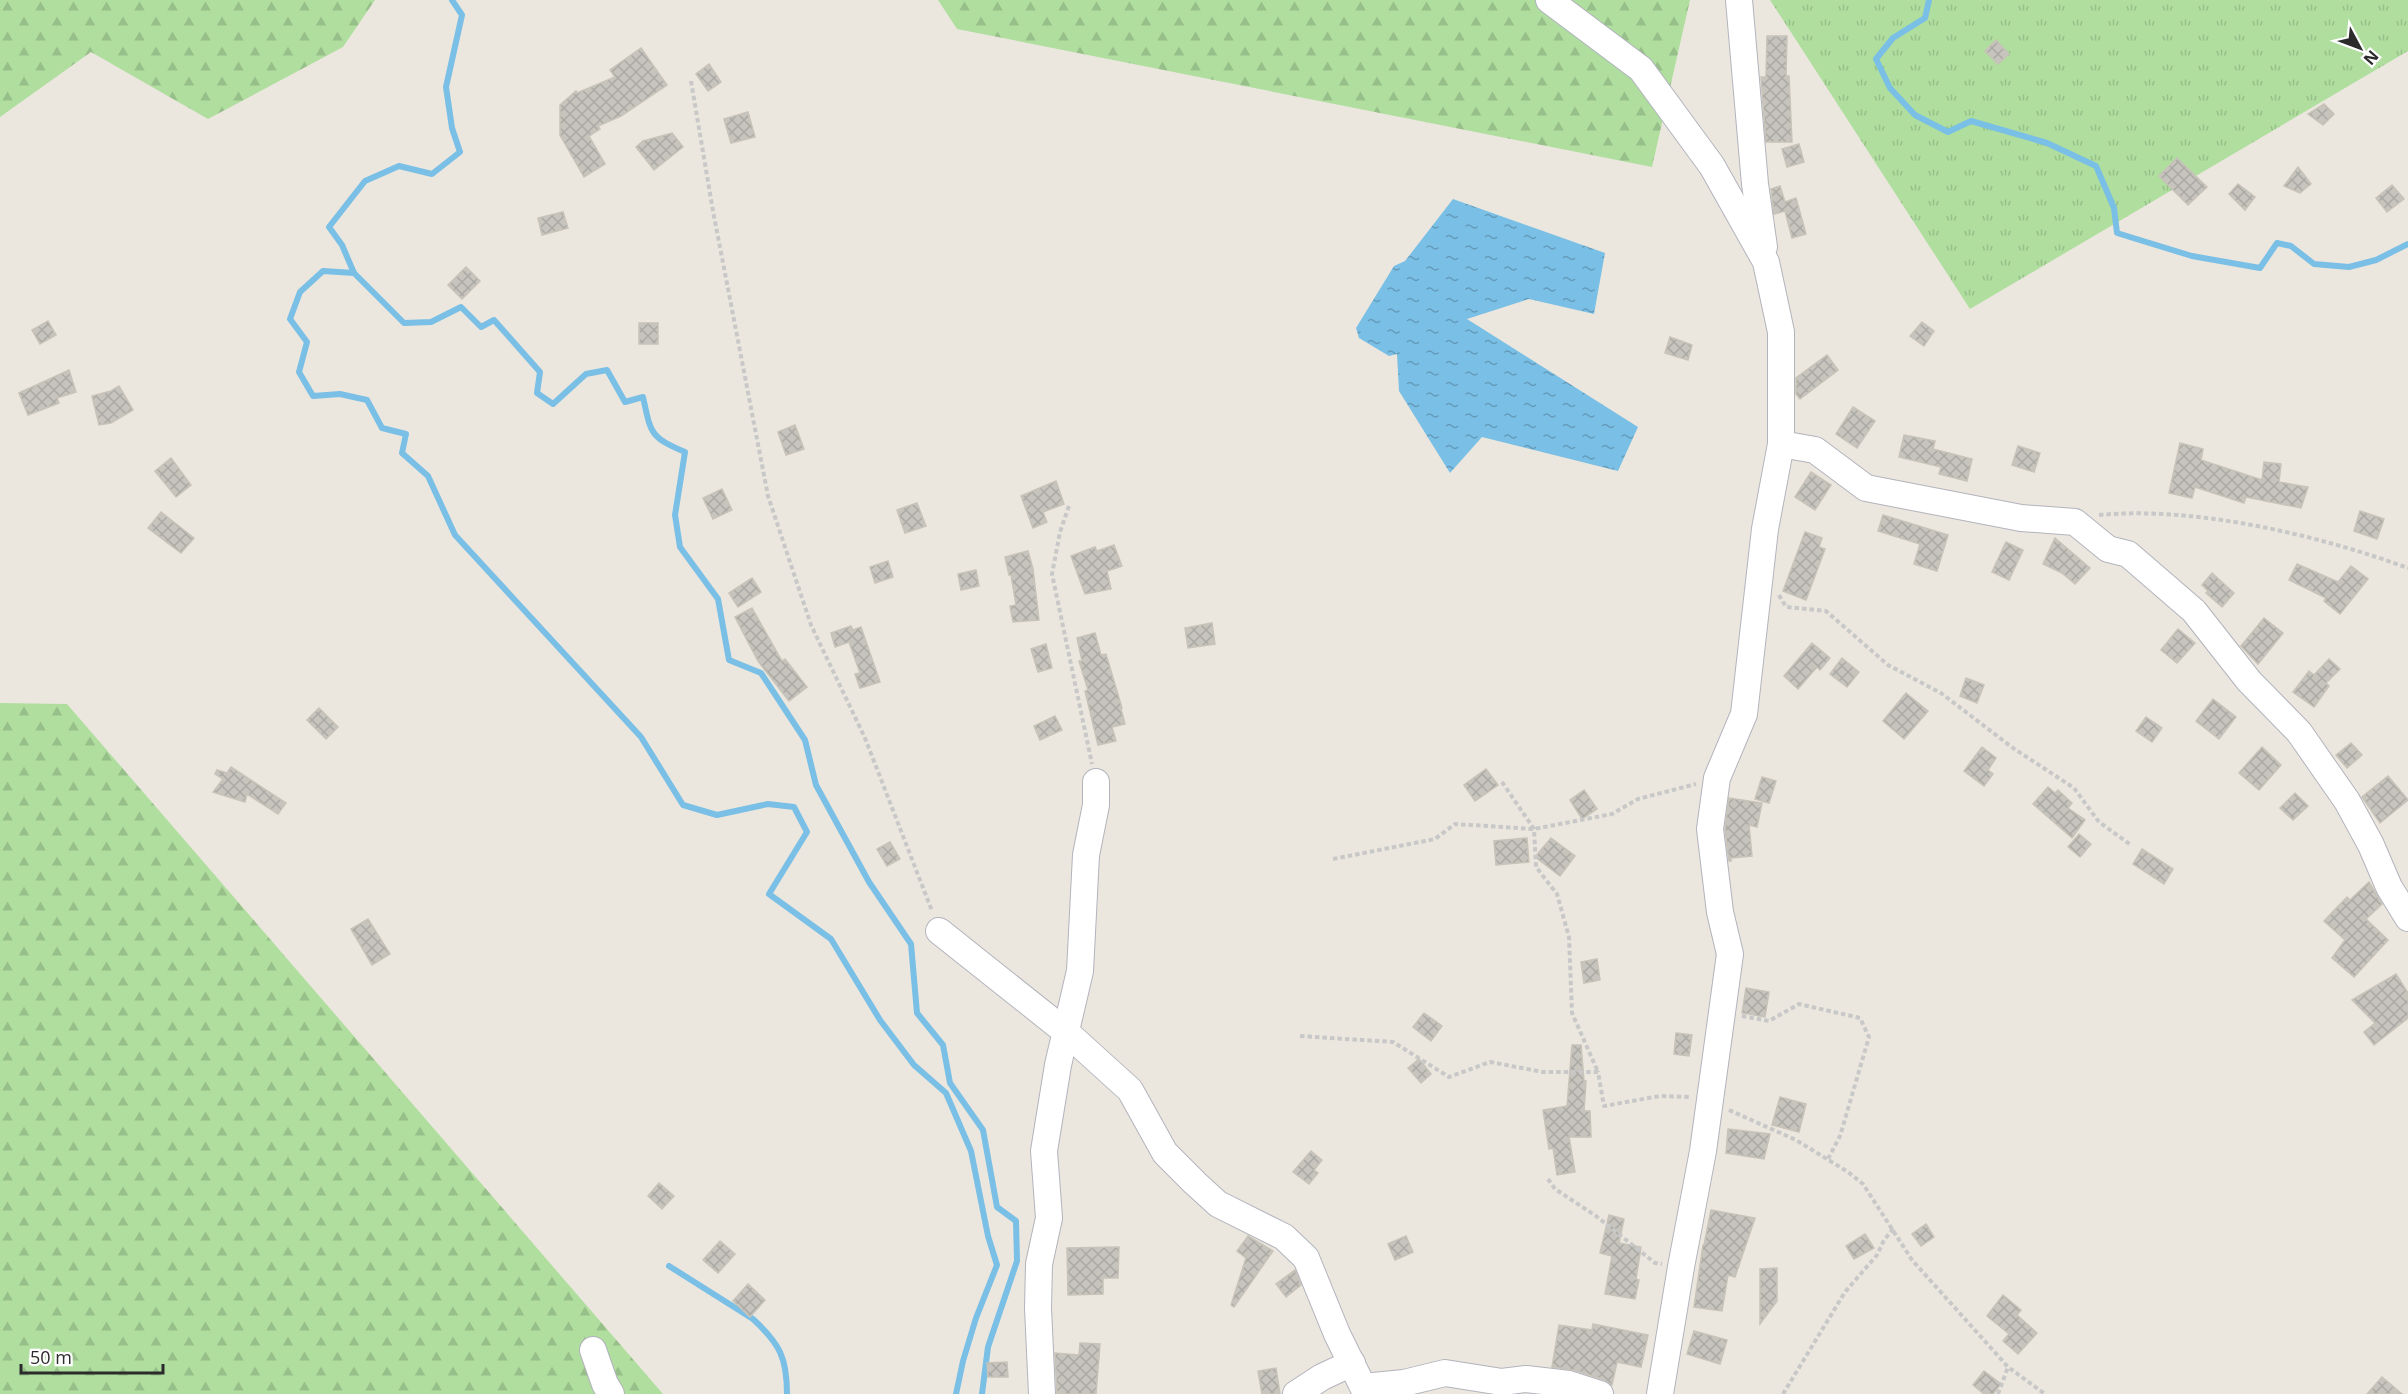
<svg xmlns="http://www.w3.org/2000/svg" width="2408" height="1394" viewBox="0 0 2408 1394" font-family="'Open Sans',sans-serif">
<defs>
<pattern id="grass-tufts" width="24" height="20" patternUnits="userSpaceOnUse" patternTransform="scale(1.5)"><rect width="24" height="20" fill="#afde9f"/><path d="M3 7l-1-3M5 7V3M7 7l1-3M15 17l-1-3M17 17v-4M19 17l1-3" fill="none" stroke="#97bf89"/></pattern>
<pattern id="forest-firs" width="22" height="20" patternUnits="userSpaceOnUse" patternTransform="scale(1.5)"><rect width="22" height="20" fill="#afde9f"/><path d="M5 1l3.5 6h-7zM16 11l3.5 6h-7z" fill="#97bf89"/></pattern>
<pattern id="water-ripples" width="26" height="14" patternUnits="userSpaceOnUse" patternTransform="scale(1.5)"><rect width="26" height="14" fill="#7abfe5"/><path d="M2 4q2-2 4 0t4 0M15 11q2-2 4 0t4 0" fill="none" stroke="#649bba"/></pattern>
<pattern id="building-cross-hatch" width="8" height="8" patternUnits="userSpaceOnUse" patternTransform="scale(1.5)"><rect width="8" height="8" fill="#c7c4be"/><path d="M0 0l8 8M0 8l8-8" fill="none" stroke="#aba9a3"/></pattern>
</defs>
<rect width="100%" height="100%" fill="#ece7de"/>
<!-- grass -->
<path fill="url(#grass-tufts)" d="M1770 0H2408V51L1970 309Z"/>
<!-- forest -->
<g fill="url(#forest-firs)">
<path d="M0 0H375L343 47 208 119 91 52 0 117Z"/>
<path d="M938 0H1690L1652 167 957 29Z"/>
<path d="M0 703 67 704 663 1394H0Z"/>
</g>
<!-- water -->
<path fill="url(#water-ripples)" d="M1453 199 1605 253 1594 314 1529 299 1467 319 1638 427 1618 471 1482 437 1450 473 1399 391 1397 354 1389 356 1359 338 1356 328 1394 266 1405 261Z"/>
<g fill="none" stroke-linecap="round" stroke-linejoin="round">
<!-- stream -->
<g stroke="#7abfe5" stroke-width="6">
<path d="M452 0 462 15 446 87 452 128 460 152 432 174 399 166 365 181 329 227 342 245 354 273 323 271 300 292 290 319 307 342 299 372 313 396 340 394 367 400 382 428 406 434 402 453 428 476 455 535 641 737 683 805 717 815 768 804 794 807 807 832 769 894 831 939 880 1020 914 1065 946 1093 971 1151 988 1236 997 1265 976 1318 963 1361 956 1394"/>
<path d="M1929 0 1925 18 1893 38 1876 59 1890 88 1915 115 1948 132 1971 121 2047 143 2096 166 2114 208 2117 233 2192 256 2260 268 2277 243 2291 246 2314 264 2349 267 2376 260 2408 244"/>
<path d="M354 273 404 323 431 322 461 307 481 327 494 320 540 372 537 393 553 404 586 374 607 370 625 402 643 397C651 434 650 437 685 452L675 515 680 547 718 599 729 660 761 673 805 740 816 785 869 882 911 944 917 1013 943 1045 950 1083 983 1130 997 1207 1016 1221 1017 1261 988 1347 982 1394"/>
<path d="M669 1266 753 1319C780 1344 787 1358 787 1394"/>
</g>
</g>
<!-- building -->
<g fill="url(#building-cross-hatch)" stroke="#c7c3b8" stroke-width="1.5">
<path d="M1767 36H1787L1786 76H1789L1792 142H1766L1761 77H1766Z"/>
<path d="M1996 40 2009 54 1998 64 1985 51Z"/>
<path d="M641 48 667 85 621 116 598 126 600 129 589 136 605 164 584 177 560 135V105L576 91 577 93 615 77 610 70Z"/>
<path d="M709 64 721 82 708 91 696 74Z"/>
<path d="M2324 104 2334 114 2323 125 2308 114Z"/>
<path d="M748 112 755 137 731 143 724 119Z"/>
<path d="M672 133 683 147 654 170 636 147 643 141Z"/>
<path d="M1799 144 1804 162 1787 167 1782 149Z"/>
<path d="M2177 158 2207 187 2188 205 2159 176Z"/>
<path d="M2298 167 2311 184 2300 193 2284 186Z"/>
<path d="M2238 184 2255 197 2245 210 2229 194Z"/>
<path d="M2392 185 2404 199 2387 212 2376 198Z"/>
<path d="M1780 186 1785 202 1796 198 1806 234 1792 238 1785 211 1774 214 1771 189Z"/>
<path d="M563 212 568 228 542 235 538 218Z"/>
<path d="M466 267 480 281 462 299 448 285Z"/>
<path d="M48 321 56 335 40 344 32 330Z"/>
<path d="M1922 322 1934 331 1924 346 1910 336Z"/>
<rect x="639" y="323" width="19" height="21"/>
<path d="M1670 337 1692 345 1688 360 1665 353Z"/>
<path d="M1827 355 1838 370 1800 399 1796 394V378Z"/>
<path d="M69 370 76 392 57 398 59 403 28 415 19 393Z"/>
<path d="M119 386 133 410 111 423 99 425 92 396 111 391Z"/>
<path d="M1853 407 1875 421 1857 448 1836 434Z"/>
<path d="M795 425 804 449 786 455 778 432Z"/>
<path d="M1904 435 1935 441 1933 449 1972 459 1967 481 1939 474 1941 467 1899 457Z"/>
<path d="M2180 443 2203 449 2201 460 2262 480 2264 462 2281 464 2279 482 2308 487 2301 508 2246 497 2244 503 2195 487 2192 498 2169 493Z"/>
<path d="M2018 446 2040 453 2034 472 2012 465Z"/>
<path d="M171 458 191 485 176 497 155 471Z"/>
<path d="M1811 472 1831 485 1815 510 1795 497Z"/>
<path d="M1056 481 1064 504 1043 512 1047 522 1033 528 1021 496Z"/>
<path d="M722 489 732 510 713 519 703 498Z"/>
<path d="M917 503 926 526 905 533 897 510Z"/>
<path d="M2360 511 2384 519 2377 539 2354 531Z"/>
<path d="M161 512 194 538 181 553 148 528Z"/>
<path d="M1883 515 1948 535 1937 571 1914 564 1920 544 1878 531Z"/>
<path d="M1805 532 1822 538 1819 547 1825 549 1806 600 1783 591Z"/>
<path d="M2055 538 2090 568 2075 584 2062 573 2043 564Z"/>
<path d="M2006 542 2023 550 2009 580 1992 572Z"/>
<path d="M1114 545 1122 566 1107 571 1111 589 1085 594 1071 556 1095 547 1097 551Z"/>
<path d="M1028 551 1033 569 1039 620 1013 622 1010 606 1016 605 1011 575H1009L1005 557Z"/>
<path d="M888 561 893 577 875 583 870 567Z"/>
<path d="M2297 564 2338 582 2351 566 2368 579 2340 614 2324 601 2326 598 2289 580Z"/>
<path d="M976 570 979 586 961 590 958 574Z"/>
<path d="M2212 573 2234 593 2222 607 2206 593 2208 591 2202 585Z"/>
<path d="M752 578 761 592 738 607 729 593Z"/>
<path d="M752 608 782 661 785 659 807 687 789 701 758 661 735 617Z"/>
<path d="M2264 618 2283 633 2258 664 2241 646Z"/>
<path d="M1212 623 1215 644 1188 648 1185 628Z"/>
<path d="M851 626 853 630 861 627 880 682 860 688 855 674 860 673 849 642 835 647 831 633Z"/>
<path d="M2178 629 2195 643 2177 663 2161 650Z"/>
<path d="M1095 633 1101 655 1106 654 1122 708 1121 709 1125 724 1112 727 1116 741 1098 745 1085 691 1088 690 1079 661H1082L1077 638Z"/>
<path d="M1812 643 1830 658 1820 670 1817 667 1798 689 1784 676Z"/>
<path d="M1046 644 1052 668 1038 672 1031 649Z"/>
<path d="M1842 658 1859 672 1847 687 1830 674Z"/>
<path d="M2329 659 2340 669 2326 683 2329 686 2314 707 2293 692 2309 671 2314 675Z"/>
<path d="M1966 678 1984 685 1977 703 1960 696Z"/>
<path d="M1906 693 1928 711 1904 739 1883 721Z"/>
<path d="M2213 699 2236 717 2219 739 2196 721Z"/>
<path d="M319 708 338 727 326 739 307 720Z"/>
<path d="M1055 716 1062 730 1040 740 1034 726Z"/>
<path d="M2146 717 2162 728 2152 742 2136 731Z"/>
<path d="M2351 743 2362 755 2347 768 2336 755Z"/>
<path d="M1982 747 1996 758 1988 770 1993 774 1984 786 1964 771Z"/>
<path d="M2262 747 2281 765 2259 790 2239 773Z"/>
<path d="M231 767 286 803 278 814 247 794 245 802 213 792 223 779 215 774 217 770 227 773Z"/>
<path d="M1486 769 1498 785 1475 801 1464 785Z"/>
<path d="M2388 776 2408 800 2380 823 2362 797Z"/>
<path d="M1762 777 1776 781 1769 803 1755 799Z"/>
<path d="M2048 787 2055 793 2058 790 2072 803 2068 808 2085 820 2072 838 2033 804Z"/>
<path d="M1584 790 1597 809 1582 819 1570 800Z"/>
<path d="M2295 793 2308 806 2293 820 2280 808Z"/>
<path d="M1729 798 1762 803 1757 827 1749 825 1752 856 1731 858V861H1729L1725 829Z"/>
<path d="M2079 834 2091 844 2080 857 2068 847Z"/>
<path d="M1527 838 1529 862 1496 865 1494 841Z"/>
<path d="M1551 838 1575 856 1560 876 1535 857Z"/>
<path d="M890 842 900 859 887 866 877 849Z"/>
<path d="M2142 849 2173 869 2164 884 2133 864Z"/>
<path d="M2369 882 2382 904 2366 919 2388 940 2354 977 2332 958 2345 940 2324 921 2347 897 2350 900Z"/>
<path d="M368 919 390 954 372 965 351 929Z"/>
<path d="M1597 959 1600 980 1584 983 1581 962Z"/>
<path d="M2396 974 2408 993V1018L2374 1045 2364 1032 2375 1023 2352 1000Z"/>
<path d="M1746 988 1769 992 1765 1017 1742 1013Z"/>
<path d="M1424 1013 1442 1026 1431 1041 1413 1027Z"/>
<path d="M1676 1033 1692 1035 1689 1056 1674 1054Z"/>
<path d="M1572 1045H1581L1584 1081H1586L1584 1111H1590L1591 1137H1569L1575 1172 1557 1175 1553 1148 1549 1149 1543 1110 1567 1106Z"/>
<path d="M1419 1059 1431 1074 1421 1083 1408 1068Z"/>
<path d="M1780 1097 1806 1104 1799 1132 1772 1125Z"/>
<path d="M1728 1129 1770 1134 1764 1159 1726 1153Z"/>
<path d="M1311 1151 1322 1160 1314 1170 1318 1173 1309 1184 1293 1172Z"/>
<path d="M659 1183 674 1196 662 1209 648 1196Z"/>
<path d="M1711 1210 1755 1218 1735 1277 1728 1275 1722 1311 1694 1307 1703 1245H1704Z"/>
<path d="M1609 1215 1624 1219 1619 1243 1641 1247 1636 1279 1639 1280 1635 1299 1605 1294 1612 1256 1600 1253Z"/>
<path d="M1926 1224 1934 1237 1921 1246 1912 1234Z"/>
<path d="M1865 1234 1874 1248 1854 1259 1846 1246Z"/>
<path d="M1248 1236 1273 1251 1234 1307 1231 1305 1246 1258 1237 1251Z"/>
<path d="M1406 1236 1413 1252 1395 1260 1388 1244Z"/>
<path d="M720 1241 735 1254 718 1273 703 1260Z"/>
<path d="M1119 1247 1118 1278H1103V1294L1068 1295 1067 1248Z"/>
<path d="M1777 1268V1301L1760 1324V1269Z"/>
<path d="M1295 1270 1301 1285 1286 1297 1276 1284Z"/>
<path d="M748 1284 765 1300 750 1317 733 1301Z"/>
<path d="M2003 1295 2021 1310 2017 1315 2037 1333 2018 1354 2003 1341 2009 1334 1987 1316Z"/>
<path d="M1593 1324 1648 1335 1641 1367 1617 1362 1612 1385 1605 1380 1574 1370 1552 1367 1559 1325 1592 1330Z"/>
<path d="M1694 1331 1727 1340 1720 1364 1687 1354Z"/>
<path d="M1080 1343 1100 1344 1096 1394H1057L1055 1353 1079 1355Z"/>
<path d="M1007 1362 1008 1377H988L987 1363Z"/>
<path d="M1276 1368 1280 1394H1262L1258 1371Z"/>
<path d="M1984 1371 2001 1384 1993 1394H1984L1973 1385Z"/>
<path d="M2382 1377 2402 1394H2367Z"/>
</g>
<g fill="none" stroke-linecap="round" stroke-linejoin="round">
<defs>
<g id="minor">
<path d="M1549 0 1641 69 1712 166 1766 262 1781 332V444L1765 529 1744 714 1717 778 1710 829 1720 912 1730 954 1703 1151 1681 1267 1660 1394"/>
<path d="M1739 0 1755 184 1764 247"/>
<path d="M1781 444 1815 450 1866 488 2021 518 2075 522 2108 549 2128 554 2194 611 2249 681 2299 732 2347 801 2371 845 2389 887 2408 918"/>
<path d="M939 931 1066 1032 1130 1090 1165 1153 1195 1183 1218 1204 1284 1237 1306 1258 1337 1334 1363 1387 1404 1383 1445 1373 1502 1382 1526 1379 1569 1384 1600 1394"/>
<path d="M593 1350 605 1384 611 1394"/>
<path d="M1042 1394 1038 1308 1039 1264 1049 1218 1044 1151 1058 1065 1080 971 1086 855 1096 805V782"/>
<path d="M1296 1394 1322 1377 1352 1363"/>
</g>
</defs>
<!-- minor casing -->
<use href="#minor" stroke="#b2b3bd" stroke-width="28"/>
<!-- path -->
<g stroke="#c8c8c8" stroke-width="4" stroke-dasharray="4.5 3" stroke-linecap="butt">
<path d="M691 81 713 211 768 496 811 625 865 738 932 911"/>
<path d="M1069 506 1060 532 1052 574 1092 764"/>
<path d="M2099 515C2195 506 2318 535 2408 568"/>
<path d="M1779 595 1786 607 1826 611 1888 665 1941 693 2013 748 2074 788 2099 822 2131 845"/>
<path d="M1502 782 1534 829 1536 867 1557 894 1569 937 1572 1013 1598 1072"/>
<path d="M1333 859 1435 839 1455 824 1534 829 1612 814 1638 799 1696 784"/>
<path d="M1742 1016 1769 1021 1799 1004 1860 1018 1869 1037 1840 1136 1827 1161"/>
<path d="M1300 1036 1393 1042 1449 1077 1490 1062 1543 1072H1598L1604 1106 1660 1096 1689 1097"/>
<path d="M1729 1110 1796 1140 1848 1172 1863 1184 1912 1260 2008 1367 2045 1394"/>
<path d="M1548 1179 1555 1189 1596 1216 1655 1263 1662 1264"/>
<path d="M1783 1394 1845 1292 1877 1255 1884 1240 1894 1228"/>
<path d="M1998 1394 2008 1367"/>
</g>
<!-- minor -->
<use href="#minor" stroke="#fff" stroke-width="26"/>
</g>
<!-- north arrow -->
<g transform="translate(2360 48) rotate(131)" stroke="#ffffff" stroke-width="4.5" paint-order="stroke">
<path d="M0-4.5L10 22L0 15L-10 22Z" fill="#2b2b2b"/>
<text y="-9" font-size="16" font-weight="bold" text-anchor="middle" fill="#2b2b2b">N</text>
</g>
<!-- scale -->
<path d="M21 1364v9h142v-9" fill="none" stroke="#2b2b2b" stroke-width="3"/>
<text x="30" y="1364" font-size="18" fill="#2b2b2b" stroke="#ffffff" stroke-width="4.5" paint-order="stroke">50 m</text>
</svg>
